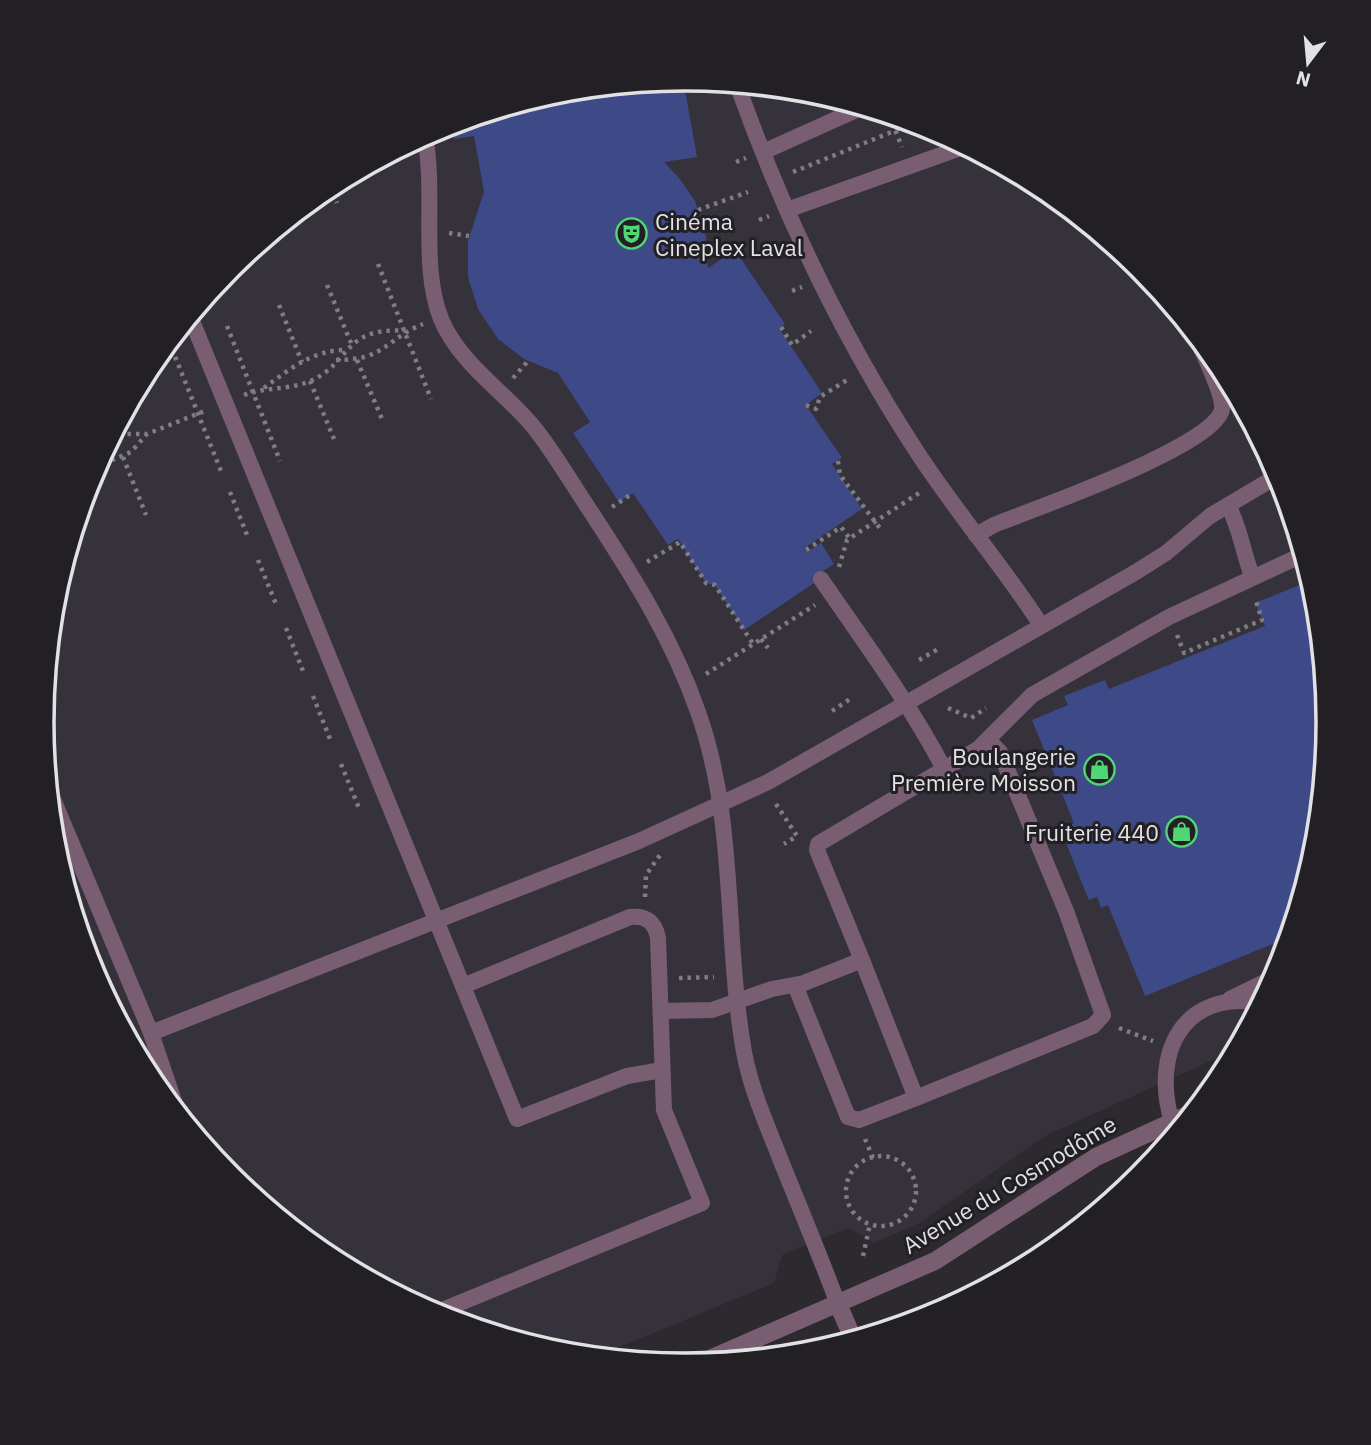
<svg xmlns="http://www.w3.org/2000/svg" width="1371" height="1445" viewBox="0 0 1371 1445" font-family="'IBM Plex Sans',sans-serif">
<rect width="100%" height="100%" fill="#2c2a2f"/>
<!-- built -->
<path fill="#36323c" d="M686 79 811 91 932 128 1043 188 1141 268 1221 365 1280 477 1317 597 1329 723 1317 848 1280 969 1237 1049 1047 1135 919 1223 874 1243 849 1228 782 1255 774 1283 595 1357 560 1354 439 1317 328 1257 230 1177 150 1080 91 968 54 848 42 722 54 597 91 476 151 365 231 267 328 187 440 128 560 91Z"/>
<!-- building -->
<g fill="#3e4988">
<path d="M683 79 697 157 664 162 679 178 695 201 706 237 708 268 735 250 785 324 779 328 822 393 806 405 842 458 832 464 862 509 804 548 807 552 821 543 834 564 820 573 823 577 744 630 715 585 706 583 678 539 668 545 633 493 619 502 573 433 590 422 558 373 524 359 498 339 478 309 468 277V241L484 192 474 136 454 139 451 124 560 91Z"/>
<path d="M1312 580 1317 597 1329 723 1317 848 1290 937 1145 996 1108 905 1101 908 1097 897 1089 900 1081 881 1065 840 1073 837 1068 825 1074 823 1032 720 1068 705 1064 696 1105 680 1109 689 1265 626 1255 603Z"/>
</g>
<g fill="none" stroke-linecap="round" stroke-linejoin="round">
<!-- path -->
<g stroke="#7f7d81" stroke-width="4.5" stroke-dasharray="3.5 5" stroke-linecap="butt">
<path d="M889 115 902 147"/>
<path d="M736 162 746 158"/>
<path d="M793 172 914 123"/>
<path d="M330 186 337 203"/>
<path d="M698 210 748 192"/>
<path d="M759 220 769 216"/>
<path d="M449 233 469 236"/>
<path d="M378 264 431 399"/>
<path d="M327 285 351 343"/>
<path d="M792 291 802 287"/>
<path d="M279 305 302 362"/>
<path d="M227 326 280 461"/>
<path d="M781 327 792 345 811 331"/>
<path d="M172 349 221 471"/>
<path d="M336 360C386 360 384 340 423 324"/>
<path d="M357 360 382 419"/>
<path d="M513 378 528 361"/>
<path d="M310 381 334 439"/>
<path d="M264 388C288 370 312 351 343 350"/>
<path d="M244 395C265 387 287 390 308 382 351 365 342 326 405 331"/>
<path d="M806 405 816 409 820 397 850 378"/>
<path d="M111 438 126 434H147L207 410"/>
<path d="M123 457 146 515"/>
<path d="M838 461 840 475 882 531"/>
<path d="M96 467 131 452 146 435"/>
<path d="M230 492 247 535"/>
<path d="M612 507 633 493"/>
<path d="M806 550 841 527 850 539"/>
<path d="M258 560 276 604"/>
<path d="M647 562 680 542 706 583 715 585 753 644"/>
<path d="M839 567 847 540 919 493"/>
<path d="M286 628 303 671"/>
<path d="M1177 635 1184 653 1262 620 1255 598"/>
<path d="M761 639 768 648"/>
<path d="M919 660 940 648"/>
<path d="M706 674 815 605"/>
<path d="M313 696 330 739"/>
<path d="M948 708 971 718 986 708"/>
<path d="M832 711 850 699"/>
<path d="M341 764 359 808"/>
<path d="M776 804 797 836 784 844"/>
<path d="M645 897 646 875 660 855"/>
<path d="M679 978 714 977"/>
<path d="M1119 1028 1153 1041"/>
<path d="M865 1139 873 1158"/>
<circle cx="881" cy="1191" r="35"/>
<path d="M863 1256 870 1224"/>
</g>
<!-- service -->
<g stroke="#795e72" stroke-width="16">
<path d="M737 84C783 213 842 337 917 452 956 512 1002 565 1041 625"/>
<path d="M425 136C436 195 420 267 441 319 460 365 507 393 536 430 557 457 574 487 593 515 634 578 673 640 698 712 737 821 724 939 744 1052 751 1090 767 1125 781 1161 800 1208 820 1256 838 1304"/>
<path d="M763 152 863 107"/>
<path d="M787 210 966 146"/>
<path d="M190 316 517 1119 627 1076 662 1070"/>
<path d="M1228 505C1240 528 1243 552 1252 576"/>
<path d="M976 535 994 525C1033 509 1216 446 1222 409 1224 393 1201 350 1194 333"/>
<path d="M821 579C864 642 909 702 944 769"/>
<path d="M48 787 151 1033 639 841 768 782 1136 572 1166 553 1210 516 1279 475"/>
<path d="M862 960 817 850 818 844 978 749 1032 695 1169 617 1304 554"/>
<path d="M1230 999 1275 977"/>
<path d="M661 1011 712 1010 772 989 804 983 862 960 916 1098 859 1120 848 1117 795 985"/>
<path d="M151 1033 178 1113"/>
<path d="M916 1098 1093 1026 1103 1015 1066 911 1000 752 989 741"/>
<path d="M1172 1122C1151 1053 1183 989 1262 1003"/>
<path d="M433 1314 702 1203 664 1110 658 938C655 922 646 915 630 917L463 986"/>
</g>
<!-- minor -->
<g stroke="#795e72" stroke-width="18">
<path d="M838 1304 854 1341"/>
<path d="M696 1365 935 1261 1096 1157 1194 1112"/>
</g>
</g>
<!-- icons -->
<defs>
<symbol id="theatre-ring" viewBox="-11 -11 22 22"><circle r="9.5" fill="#222025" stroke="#50d675" stroke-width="1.5"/><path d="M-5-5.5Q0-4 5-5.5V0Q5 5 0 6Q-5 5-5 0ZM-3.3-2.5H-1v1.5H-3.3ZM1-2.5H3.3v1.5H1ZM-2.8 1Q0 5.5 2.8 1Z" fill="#50d675"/></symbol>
<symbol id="shop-ring" viewBox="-11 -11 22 22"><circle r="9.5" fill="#222025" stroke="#50d675" stroke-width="1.5"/><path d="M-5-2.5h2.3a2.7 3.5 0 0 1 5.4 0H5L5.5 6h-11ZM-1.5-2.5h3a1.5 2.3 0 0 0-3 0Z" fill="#50d675"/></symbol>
</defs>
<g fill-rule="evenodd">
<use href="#theatre-ring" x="614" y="216" width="35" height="35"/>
<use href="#shop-ring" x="1082" y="752" width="35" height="35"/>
<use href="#shop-ring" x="1164" y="814" width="35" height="35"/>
</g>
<g text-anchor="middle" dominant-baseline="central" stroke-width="6" stroke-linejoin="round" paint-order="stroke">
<!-- poi labels -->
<g font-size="23" fill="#e2e1e4" stroke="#222025" text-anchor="end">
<text x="655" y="221" text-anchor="start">Cinéma<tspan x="655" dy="26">Cineplex Laval</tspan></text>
<text x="1076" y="756">Boulangerie<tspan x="1076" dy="26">Première Moisson</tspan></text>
<text x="1159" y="832">Fruiterie 440</text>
</g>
<!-- street labels -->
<g font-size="23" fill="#e2e1e4" stroke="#222025">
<text transform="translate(1009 1184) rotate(-31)">Avenue du Cosmodôme</text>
</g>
</g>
<!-- crop -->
<path d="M0 0H1371V1445H0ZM54 722a631 631 0 1 1 1262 0a631 631 0 1 1-1262 0Z" fill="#222025" fill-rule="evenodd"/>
<path fill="none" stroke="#e2e1e4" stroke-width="3.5" d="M54 722a631 631 0 1 1 1262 0a631 631 0 1 1-1262 0Z"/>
<!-- north arrow -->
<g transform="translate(1308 63) rotate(196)" stroke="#222025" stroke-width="5" paint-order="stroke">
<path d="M0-5L12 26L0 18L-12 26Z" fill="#e2e1e4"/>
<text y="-10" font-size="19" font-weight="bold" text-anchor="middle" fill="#e2e1e4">N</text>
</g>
</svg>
